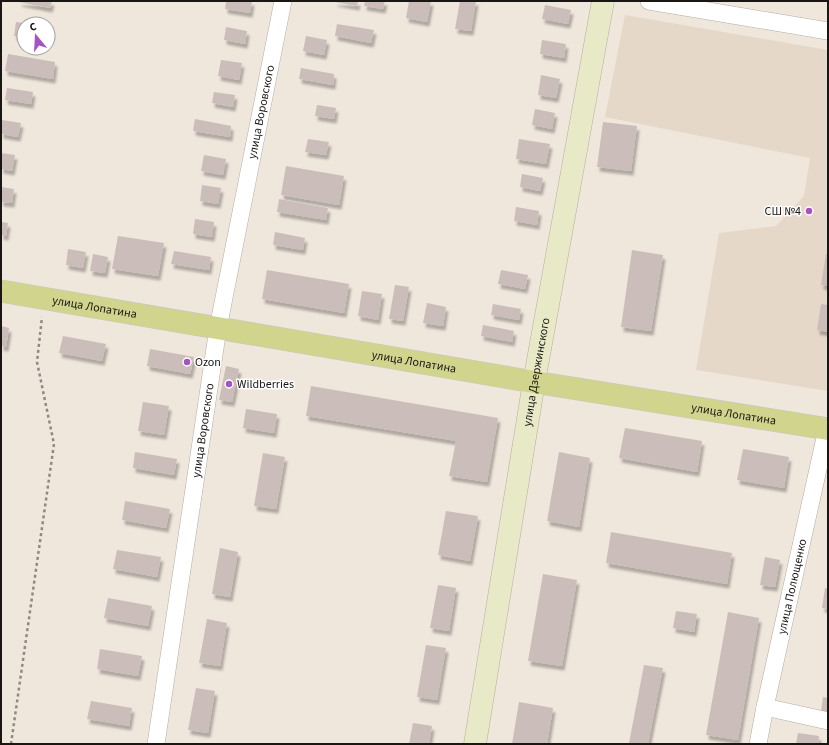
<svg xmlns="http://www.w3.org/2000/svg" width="829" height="745" viewBox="0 0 829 745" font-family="'Source Sans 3',sans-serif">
<defs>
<filter id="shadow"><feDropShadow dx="2.5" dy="4.5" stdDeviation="1" flood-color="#0004"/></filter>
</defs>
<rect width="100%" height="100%" fill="#efe6dc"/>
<!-- built -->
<path fill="#e6d8c9" d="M625 15 828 50V391L696 370 719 233 776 226 804 196 810 158 605 117Z"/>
<!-- building -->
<g fill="#cbbdba" filter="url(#shadow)">
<path d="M19 1H52L50 8 19 2Z"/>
<path d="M226 1H252L250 13 225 9Z"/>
<path d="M335 1H358L357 6 335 2Z"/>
<path d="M365 1H385L383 9 364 6Z"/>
<path d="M409 1H431L427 22 406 18Z"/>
<path d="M460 1H476L471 31 455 29Z"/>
<path d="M545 5 571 10 568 24 542 19Z"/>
<path d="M16 22 24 23V38L14 36Z"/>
<path d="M337 24 374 30 371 43 335 36Z"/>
<path d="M226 27 247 31 245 44 224 40Z"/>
<path d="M306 36 327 40 324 55 303 51Z"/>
<path d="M542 40 566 44 564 58 540 54Z"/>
<path d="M8 54 55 62 53 79 5 71Z"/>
<path d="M221 60 242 63 239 80 218 76Z"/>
<path d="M301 68 334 74 333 85 299 79Z"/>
<path d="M541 75 560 79 556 98 538 95Z"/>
<path d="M7 88 33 92 31 104 5 100Z"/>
<path d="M214 92 235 95 233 107 212 103Z"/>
<path d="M317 105 336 108 334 119 315 116Z"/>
<path d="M535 109 555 113 552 129 532 125Z"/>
<path d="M195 119 231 126 230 137 193 131Z"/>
<path d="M2 120 21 123 18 137 1 134Z"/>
<path d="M603 122 637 126 631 171 597 167Z"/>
<path d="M308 139 329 142 326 155 305 152Z"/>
<path d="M519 139 550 144 546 164 516 159Z"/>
<path d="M1 153 15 155 12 171 1 169Z"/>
<path d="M204 155 226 159 223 175 201 171Z"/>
<path d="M286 166 344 176 339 205 281 195Z"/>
<path d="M522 174 543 178 540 191 520 187Z"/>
<path d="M202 185 221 188 218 204 200 201Z"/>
<path d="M1 187 14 189 12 203 1 202Z"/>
<path d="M279 199 328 208 326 220 277 212Z"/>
<path d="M516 207 539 211 537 225 514 221Z"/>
<path d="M195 219 214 222 212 237 193 234Z"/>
<path d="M1 222 8 223 6 236 1 235Z"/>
<path d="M275 232 305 238 303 250 273 245Z"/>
<path d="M118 236 164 243 158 276 112 269Z"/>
<path d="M68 249 86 252 83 268 66 265Z"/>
<path d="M632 250 663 255 651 331 621 327Z"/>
<path d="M174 251 211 257 209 270 171 264Z"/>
<path d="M93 254 108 257 105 273 90 271Z"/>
<path d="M826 254H828V286L821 285Z"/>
<path d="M267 270 349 284 344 313 262 299Z"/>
<path d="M501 270 528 275 525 289 498 284Z"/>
<path d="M395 285 409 287 403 321 389 319Z"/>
<path d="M362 291 382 294 378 320 358 316Z"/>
<path d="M427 303 446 307 443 326 423 323Z"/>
<path d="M493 304 521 309 519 320 491 315Z"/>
<path d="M821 304 828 305V332L817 330Z"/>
<path d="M483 325 514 331 512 342 481 336Z"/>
<path d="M1 326 9 328 6 347 1 346Z"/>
<path d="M63 336 106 344 102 361 59 353Z"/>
<path d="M150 349 194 357 190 374 147 366Z"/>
<path d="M226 366 239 369 232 402 219 400Z"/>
<path d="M311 386 498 418 487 482 449 476 456 441 306 416Z"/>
<path d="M143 402 169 406 164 435 138 431Z"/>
<path d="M246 409 277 414 274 433 243 428Z"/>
<path d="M625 428 702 441 697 472 619 458Z"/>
<path d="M743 449 789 457 784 488 737 480Z"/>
<path d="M135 452 177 459 174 475 133 468Z"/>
<path d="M559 452 590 458 579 527 547 521Z"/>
<path d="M263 453 285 457 276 509 254 506Z"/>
<path d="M125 501 170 509 166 528 122 520Z"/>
<path d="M446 511 478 516 470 561 438 555Z"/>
<path d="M611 532 732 553 727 584 606 563Z"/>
<path d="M220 548 238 552 230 597 212 594Z"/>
<path d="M117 550 161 557 157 577 113 569Z"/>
<path d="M765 557 780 560 775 587 760 585Z"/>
<path d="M543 574 577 580 562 666 528 661Z"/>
<path d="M438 585 456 588 449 631 430 628Z"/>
<path d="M825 588 828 589V609L822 608Z"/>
<path d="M108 598 152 606 148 626 104 618Z"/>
<path d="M676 611 697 614 694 632 673 628Z"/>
<path d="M728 612 759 618 738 740 706 735Z"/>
<path d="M207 619 227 623 220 666 199 663Z"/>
<path d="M426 645 446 648 437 700 417 697Z"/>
<path d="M100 649 142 656 138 676 97 669Z"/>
<path d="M644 665 663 668 648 744H634L629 743Z"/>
<path d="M196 688 215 691 208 733 188 730Z"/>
<path d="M823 697 828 698V713L821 712Z"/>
<path d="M91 701 132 708 129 726 87 719Z"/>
<path d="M519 702 553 708 547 744H512Z"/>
<path d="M413 723 432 726 429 744H409Z"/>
<path d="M798 733 819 736 818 744H796Z"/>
</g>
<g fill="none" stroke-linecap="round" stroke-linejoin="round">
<defs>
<g id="street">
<path d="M649 1 828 31"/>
<path d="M765 707 828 721"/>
<path id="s1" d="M156 744 218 328 283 1"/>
<path id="s2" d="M758 744 765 707 827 429"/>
</g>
<g id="secondary">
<path id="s3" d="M475 744 534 382 603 1"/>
</g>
<g id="primary">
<path id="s4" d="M1 291 534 382 828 429"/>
</g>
</defs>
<!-- street casing -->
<use href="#street" stroke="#b5aca3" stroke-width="18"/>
<!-- secondary casing -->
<use href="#secondary" stroke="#b5aca3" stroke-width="23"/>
<!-- primary casing -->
<use href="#primary" stroke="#c8c7c6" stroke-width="23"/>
<!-- path -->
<path stroke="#8f8982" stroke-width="2.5" stroke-dasharray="3 3" stroke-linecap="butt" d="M11 744 54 444 37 362 42 317"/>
<!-- street -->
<use href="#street" stroke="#fff" stroke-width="17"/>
<!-- secondary -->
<use href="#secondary" stroke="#e8e9c6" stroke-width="22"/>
<!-- primary -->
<use href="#primary" stroke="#d0d48c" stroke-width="22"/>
</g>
<!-- markers -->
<g fill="#a653c2" stroke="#fff" stroke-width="1.5">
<circle cx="809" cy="211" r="4"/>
<circle cx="187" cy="362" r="4"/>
<circle cx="229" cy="384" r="4"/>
</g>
<g text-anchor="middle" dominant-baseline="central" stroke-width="3" stroke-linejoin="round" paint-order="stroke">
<!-- street labels -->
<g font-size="12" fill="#191613" stroke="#fff">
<text stroke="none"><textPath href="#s1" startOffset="641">улица Воровского</textPath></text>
<text stroke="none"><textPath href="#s4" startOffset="95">улица Лопатина</textPath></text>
<text stroke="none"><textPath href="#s4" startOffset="419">улица Лопатина</textPath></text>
<text stroke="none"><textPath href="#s3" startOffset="377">улица Дзержинского</textPath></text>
<text stroke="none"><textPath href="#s4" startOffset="743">улица Лопатина</textPath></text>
<text stroke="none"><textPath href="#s1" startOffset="317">улица Воровского</textPath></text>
<text stroke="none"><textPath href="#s2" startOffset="161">улица Полющенко</textPath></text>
</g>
<!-- poi labels -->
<g font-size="12" fill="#191613" stroke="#fff" text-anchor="start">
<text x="801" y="211" text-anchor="end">СШ №4</text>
<text x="195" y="362">Ozon</text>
<text x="237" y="384">Wildberries</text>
</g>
</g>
<!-- border -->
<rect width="829" height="745" fill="none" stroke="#191613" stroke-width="4"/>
<!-- north arrow -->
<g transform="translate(36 36) rotate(342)"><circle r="19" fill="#ffffff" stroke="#a3a2a1"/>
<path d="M0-3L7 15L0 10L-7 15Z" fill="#a653c2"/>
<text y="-6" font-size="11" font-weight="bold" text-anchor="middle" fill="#191613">С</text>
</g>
</svg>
